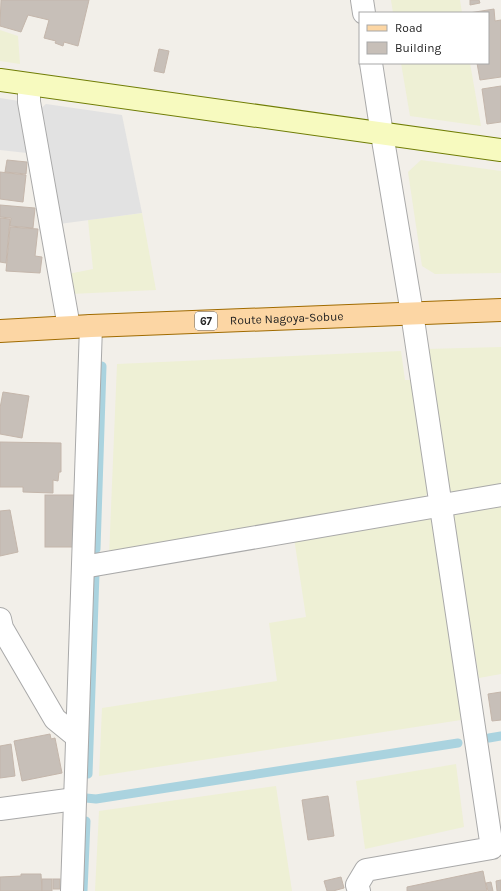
<svg xmlns="http://www.w3.org/2000/svg" width="501" height="891" viewBox="0 0 501 891" font-family="Karla,sans-serif">
<rect width="100%" height="100%" fill="#f2efe9"/>
<!-- farmland -->
<g fill="#eef0d5">
<path d="M391 0H460L462 13H393Z"/>
<path d="M0 30 18 36 20 64 0 61Z"/>
<path d="M401 63H470L481 126 410 116Z"/>
<path d="M421 160 501 171V273L435 274 422 266 408 172Z"/>
<path d="M142 213 156 290 71 294 68 274 93 269 88 220Z"/>
<path d="M501 347V488L458 495 447 489 426 349Z"/>
<path d="M401 351 405 380H411L428 492 424 498 109 556 117 364Z"/>
<path d="M501 501V674L479 678 453 516 458 507Z"/>
<path d="M427 514 433 518 461 720 99 776 102 708 277 681 269 623 306 617 294 538Z"/>
<path d="M456 764 464 827 365 849 356 781Z"/>
<path d="M276 786 292 891H95L99 811Z"/>
</g>
<!-- parking -->
<g fill="#e2e2e2">
<path d="M0 98 19 101 27 153 0 150Z"/>
<path d="M46 104 122 115 142 213 59 224 39 110Z"/>
</g>
<g fill="none" stroke-linecap="round" stroke-linejoin="round">
<!-- stream -->
<g stroke="#aad3df" stroke-width="9">
<path d="M96 549 102 366"/>
<path d="M489 738 501 736"/>
<path d="M88 774 95 573"/>
<path d="M86 798 96 799 458 743"/>
<path d="M83 891 86 821"/>
</g>
</g>
<!-- building -->
<g fill="#c7bfb8" stroke="#c4b6ab">
<path d="M1 0H89L78 46 64 42 63 46 55 43 56 41 44 38 49 20 28 15 21 32 0 26Z"/>
<path d="M470 0H479L480 3 470 5Z"/>
<path d="M494 9 495 21 501 20V77L480 80 477 63H488V13H469Z"/>
<path d="M159 49 169 51 164 73 154 71Z"/>
<path d="M501 86V122L487 124 482 89Z"/>
<path d="M7 160 27 162 26 174 5 172Z"/>
<path d="M0 172 26 175 23 202 0 199Z"/>
<path d="M0 205 35 208 33 228 10 226 11 218 0 217Z"/>
<path d="M0 218 10 219 6 263 0 262Z"/>
<path d="M10 227 38 229 35 256 42 257 40 273 6 271Z"/>
<path d="M3 392 29 396 22 438 0 434V408Z"/>
<path d="M0 442 61 443V472H59L58 481 53 480V493L23 492V487H0Z"/>
<rect x="45" y="495" width="31" height="52"/>
<path d="M10 510 18 552 0 556V511Z"/>
<path d="M501 692V720L492 721 488 694Z"/>
<path d="M50 734 51 739 55 738 62 773 22 781 14 741Z"/>
<path d="M11 744 15 776 0 778V746Z"/>
<path d="M328 796 334 836 308 840 302 800Z"/>
<path d="M483 871 487 891H407V887Z"/>
<path d="M21 874H41L42 891H0V877L21 876Z"/>
<path d="M341 877 344 888 333 891H327L324 881Z"/>
<rect x="42" y="879" width="10" height="12"/>
<rect x="53" y="879" width="7" height="10"/>
<path d="M501 880V891H497L496 881Z"/>
<path d="M491 882 493 891H488L486 883Z"/>
</g>
<g fill="none" stroke-linecap="round" stroke-linejoin="round">
<defs>
<g id="street">
<path d="M362 0 364 13"/>
<path d="M29 85V102L69 327"/>
<path d="M83 567 501 495"/>
<path d="M0 619 2 628 55 719 77 737"/>
<path d="M0 809 75 799"/>
<path d="M72 891 91 326"/>
<path d="M359 891 357 885 366 870 492 848 412 313 382 134 371 63"/>
</g>
<path id="secondary" d="M0 80 501 150"/>
<g id="primary">
<path id="s1" d="M0 331 91 326 501 310"/>
</g>
</defs>
<!-- street casing -->
<use href="#street" stroke="#a9a9a9" stroke-width="24"/>
<!-- secondary casing -->
<use href="#secondary" stroke="#707d05" stroke-width="24"/>
<!-- primary casing -->
<use href="#primary" stroke="#a06b00" stroke-width="24"/>
<!-- street -->
<use href="#street" stroke="#fff" stroke-width="22"/>
<!-- secondary -->
<use href="#secondary" stroke="#f7fabf" stroke-width="22"/>
<!-- primary -->
<use href="#primary" stroke="#fcd6a4" stroke-width="22"/>
</g>
<g text-anchor="middle" dominant-baseline="central" stroke-width="3.5" stroke-linejoin="round" paint-order="stroke">
<!-- shield labels -->
<rect fill="#fff" stroke="#646464" stroke-width="1" x="195" y="312" width="22" height="18" rx="3"/>
<g font-size="11" font-weight="bold" fill="#222">
<text x="206" y="321">67</text>
</g>
<!-- street labels -->
<g font-size="12" fill="#222" stroke="#fff">
<text stroke="none"><textPath href="#s1" startOffset="287">Route Nagoya-Sobue</textPath></text>
</g>
</g>
<!-- legend -->
<rect x="359" y="12" width="130" height="52" fill="#ffffff" stroke="#a7a7a7"/>
<rect x="367" y="25" width="20" height="6" fill="#fcd6a4" stroke="#a7a7a7"/>
<text x="395" y="32" font-size="12" fill="#222222">Road</text>
<rect x="367" y="42" width="20" height="12" fill="#c7bfb8" stroke="#a7a7a7"/>
<text x="395" y="52" font-size="12" fill="#222222">Building</text>
</svg>
